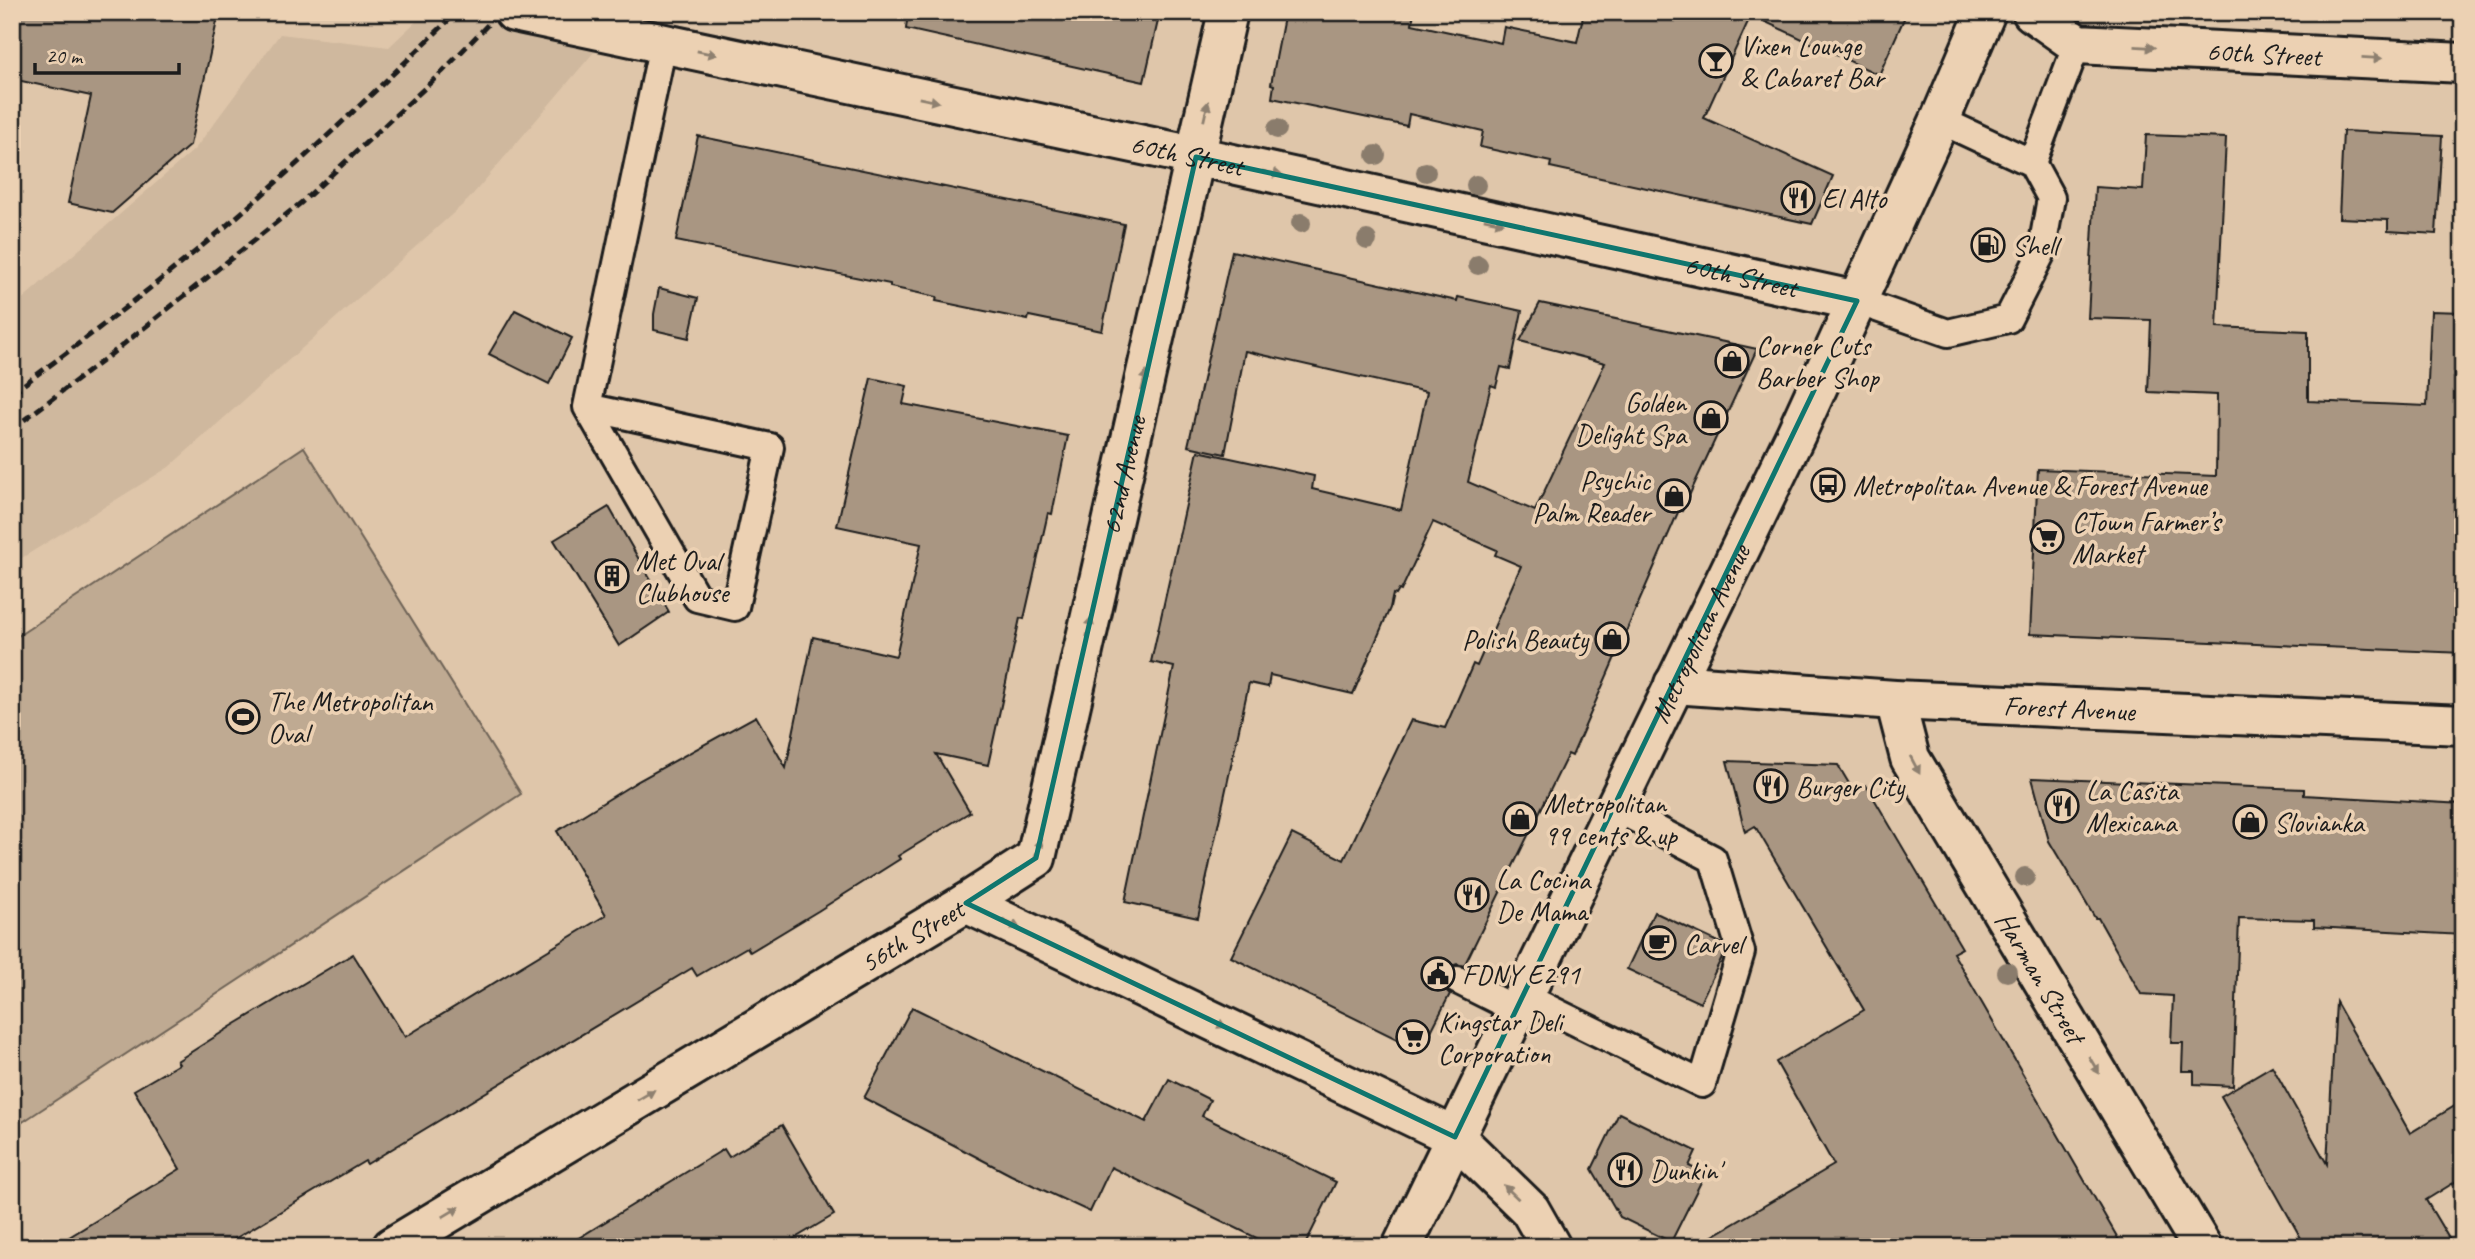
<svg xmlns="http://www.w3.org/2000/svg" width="2475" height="1259" viewBox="0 0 2475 1259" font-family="Caveat,sans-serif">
<rect width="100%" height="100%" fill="#dfc6aa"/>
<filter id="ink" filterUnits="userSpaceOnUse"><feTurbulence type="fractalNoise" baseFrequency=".0143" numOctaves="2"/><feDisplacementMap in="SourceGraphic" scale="14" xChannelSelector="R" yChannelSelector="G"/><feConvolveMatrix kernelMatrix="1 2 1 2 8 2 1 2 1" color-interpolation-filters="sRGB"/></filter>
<g filter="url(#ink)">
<!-- built -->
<path fill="#cfb89e" d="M426 12H628L468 200 169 467 12 564V308L195 149 280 34 389 47Z"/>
<!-- green -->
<path fill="#bfaa92" stroke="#6e6357" stroke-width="2" d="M304 447 521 794 12 1129V640Z"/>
<!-- building -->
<g fill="#a99682" stroke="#1c1c1c" stroke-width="2">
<path d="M12 12H219L190 145 112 213 68 203 91 96 12 79Z"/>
<path d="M908 12H1160L1144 82 906 29Z"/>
<path d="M1285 12H1414L1412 24 1501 43 1504 27 1577 42 1584 12H1907L1879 75 1751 15 1704 118 1833 176 1812 224 1550 167 1551 162 1480 147 1483 131 1409 114 1407 126 1272 98 1274 85 1271 84Z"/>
<path d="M2343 131 2442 136 2436 234 2388 231V220L2339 218Z"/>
<path d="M2146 135 2226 138 2217 327 2308 331V401L2427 406 2431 311 2463 312V653L2030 634 2038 469 2216 476 2217 395 2148 392 2151 320 2088 318 2095 187 2143 190Z"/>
<path d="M698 136 1124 224 1102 331 1029 316 1028 320 936 301 937 297 890 287V284L676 241Z"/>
<path d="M1232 251 1457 301 1458 297 1522 311 1510 369 1501 367 1496 387 1491 385 1468 482 1535 511 1605 363 1520 341 1540 303 1757 349 1682 511 1679 510 1572 756 1568 754 1464 966 1457 964 1449 967 1443 974 1441 982 1444 988 1450 994 1421 1051 1231 957 1292 834 1344 860 1411 720 1445 728 1473 664 1477 666 1521 566 1495 555 1497 550 1433 522 1401 591 1399 590 1396 595 1393 594 1390 608 1353 694 1270 675 1268 687 1249 683 1198 918 1125 902 1174 667 1151 662 1198 451 1314 476 1312 489 1401 510 1427 392 1245 351 1225 454 1188 446Z"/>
<path d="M659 288 698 298 689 338 654 330V314Z"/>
<path d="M515 310 572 338 549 384 489 354Z"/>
<path d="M871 378 907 386 903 404 1068 436 1052 514 1048 513 1024 619 1020 618 988 765 936 754 970 812 898 856 900 859 818 911 750 952 747 947 697 976 692 968 367 1164 365 1161 221 1247H53L180 1169 134 1090 179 1064 177 1061 232 1026 353 954 405 1037 606 915 557 831 638 781 756 716 786 768 813 637 896 656 921 544 837 526Z"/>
<path d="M609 507 669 612 619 646 554 540Z"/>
<path d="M1727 761 1838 765 1854 792 1866 785 1962 948 1953 953 2123 1247H1694L1834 1165 1776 1062 1864 1010 1755 826 1745 832Z"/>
<path d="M2032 778 2304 789V795L2463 804V935L2314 927V920L2239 918 2233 1086 2194 1084V1071H2182L2183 1043H2171L2173 996 2141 994 2098 918H2095L2049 841Z"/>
<path d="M1654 912 1722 944 1724 953 1700 1003 1627 969Z"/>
<path d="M2336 1002 2410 1133 2463 1101V1177L2426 1200 2454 1247H2306L2221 1096 2272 1066 2327 1164Z"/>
<path d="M912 1007 1146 1122 1169 1079 1210 1100 1202 1116 1336 1182 1304 1247H1275L1111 1167 1090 1212 1011 1175 864 1098Z"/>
<path d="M1619 1113 1696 1151 1689 1166 1705 1174 1671 1242 1620 1217 1592 1169Z"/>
<path d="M782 1125 834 1215 780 1247H564L724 1149 729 1157Z"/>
</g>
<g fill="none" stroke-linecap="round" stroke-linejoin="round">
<defs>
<g id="lane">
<path d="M2032 163 2077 44"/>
<path d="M1857 301 1948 333 2008 319 2041 254 2051 198 2032 163 1940 120"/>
<path d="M587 407 697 598 735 607 770 447 587 407 663 44"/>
<path d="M1457 980 1517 1010"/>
<path d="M1523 996 1702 1084 1741 952 1713 859 1616 808"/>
</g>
<g id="street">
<path id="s1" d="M514 12 1228 163 1857 301"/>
<path id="s2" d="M2032 12 2077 44 2463 63"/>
<path id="s3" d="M1895 700 1910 758 2202 1247"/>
<path id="s4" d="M966 903 1036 858 1228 12"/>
<path id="s5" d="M392 1247 966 903 1455 1137 1530 1210 1551 1247"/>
</g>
<g id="secondary">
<path id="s6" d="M1674 684 1895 700 2463 725"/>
<path id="s7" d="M1402 1247 1796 434 1940 120 1986 12"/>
</g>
</defs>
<!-- lane casing -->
<use href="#lane" stroke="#1c1c1c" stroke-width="32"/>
<!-- street casing -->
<use href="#street" stroke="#1c1c1c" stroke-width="44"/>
<!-- secondary casing -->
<use href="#secondary" stroke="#1c1c1c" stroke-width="44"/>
<!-- lane -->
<use href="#lane" stroke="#ecd1b3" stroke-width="26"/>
<!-- street -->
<use href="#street" stroke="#ecd1b3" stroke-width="38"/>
<!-- secondary -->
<use href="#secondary" stroke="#ecd1b3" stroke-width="38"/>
<!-- rail -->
<g stroke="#1c1c1c" stroke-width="5" stroke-dasharray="10 5" stroke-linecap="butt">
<path d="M12 393C85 340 157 284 226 226 306 158 382 85 457 12"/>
<path d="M12 429 110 355 302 202 442 72 500 12"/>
</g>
</g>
<!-- trees -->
<g fill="#8a7c6c">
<circle cx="1277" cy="129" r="10"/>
<circle cx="1376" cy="155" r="10"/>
<circle cx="1426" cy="172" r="10"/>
<circle cx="1476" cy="185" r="10"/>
<circle cx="1301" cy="223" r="10"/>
<circle cx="1367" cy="240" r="10"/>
<circle cx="1478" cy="265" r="10"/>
<circle cx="2025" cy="877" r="10"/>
<circle cx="2007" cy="972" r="10"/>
</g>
<!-- one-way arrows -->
<defs><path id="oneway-solid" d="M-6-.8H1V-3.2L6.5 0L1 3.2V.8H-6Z" transform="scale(1.75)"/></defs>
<g fill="#8e806f">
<use href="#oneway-solid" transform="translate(2145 47) rotate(3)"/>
<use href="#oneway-solid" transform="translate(707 53) rotate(12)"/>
<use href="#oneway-solid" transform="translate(2372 58) rotate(3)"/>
<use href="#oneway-solid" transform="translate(929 100) rotate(12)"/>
<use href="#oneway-solid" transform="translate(1206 111) rotate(-77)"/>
<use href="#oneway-solid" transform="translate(1272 173) rotate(12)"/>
<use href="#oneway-solid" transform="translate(1494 221) rotate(12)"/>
<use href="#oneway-solid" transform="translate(1144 381) rotate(-77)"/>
<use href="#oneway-solid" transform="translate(1089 627) rotate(-77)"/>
<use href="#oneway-solid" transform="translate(1915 765) rotate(62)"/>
<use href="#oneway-solid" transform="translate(1038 848) rotate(-73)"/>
<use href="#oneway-solid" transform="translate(1011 924) rotate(26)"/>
<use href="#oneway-solid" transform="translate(1217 1023) rotate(26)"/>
<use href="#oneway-solid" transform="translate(2094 1065) rotate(59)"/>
<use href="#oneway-solid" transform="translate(646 1095) rotate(-31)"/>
<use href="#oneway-solid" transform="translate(1511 1192) rotate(-136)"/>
<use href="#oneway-solid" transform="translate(451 1212) rotate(-31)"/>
</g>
</g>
<!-- marked area -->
<path fill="none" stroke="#0f766e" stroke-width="5" stroke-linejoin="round" d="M1196 157 1857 301 1455 1137 966 903 1036 858Z"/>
<!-- icons -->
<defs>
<symbol id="bar-ring" viewBox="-11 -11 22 22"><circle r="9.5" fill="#ecd1b3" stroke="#1c1c1c" stroke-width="1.5"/><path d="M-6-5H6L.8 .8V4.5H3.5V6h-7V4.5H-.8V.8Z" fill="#1c1c1c"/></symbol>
<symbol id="restaurant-ring" viewBox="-11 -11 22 22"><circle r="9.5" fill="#ecd1b3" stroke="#1c1c1c" stroke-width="1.5"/><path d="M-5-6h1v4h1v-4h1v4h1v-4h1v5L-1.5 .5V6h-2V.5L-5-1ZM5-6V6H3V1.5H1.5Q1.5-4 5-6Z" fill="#1c1c1c"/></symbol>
<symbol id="fuel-ring" viewBox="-11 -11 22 22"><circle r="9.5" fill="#ecd1b3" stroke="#1c1c1c" stroke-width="1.5"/><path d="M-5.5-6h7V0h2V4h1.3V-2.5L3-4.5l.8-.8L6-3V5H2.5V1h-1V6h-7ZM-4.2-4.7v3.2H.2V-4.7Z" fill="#1c1c1c"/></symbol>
<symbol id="shop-ring" viewBox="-11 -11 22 22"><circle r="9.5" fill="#ecd1b3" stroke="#1c1c1c" stroke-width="1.5"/><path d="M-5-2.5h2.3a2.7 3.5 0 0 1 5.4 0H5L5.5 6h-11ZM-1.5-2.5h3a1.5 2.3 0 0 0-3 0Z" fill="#1c1c1c"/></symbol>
<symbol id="bus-ring" viewBox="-11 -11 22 22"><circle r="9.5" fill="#ecd1b3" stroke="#1c1c1c" stroke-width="1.5"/><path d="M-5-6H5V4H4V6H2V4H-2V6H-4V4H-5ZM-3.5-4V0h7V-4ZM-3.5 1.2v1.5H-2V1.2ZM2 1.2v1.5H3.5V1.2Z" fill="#1c1c1c"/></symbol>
<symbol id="supermarket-ring" viewBox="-11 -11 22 22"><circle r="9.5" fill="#ecd1b3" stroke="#1c1c1c" stroke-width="1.5"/><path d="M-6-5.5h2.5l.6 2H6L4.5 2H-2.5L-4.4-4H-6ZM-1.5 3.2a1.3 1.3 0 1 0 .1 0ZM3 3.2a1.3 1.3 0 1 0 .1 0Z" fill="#1c1c1c"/></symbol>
<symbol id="building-ring" viewBox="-11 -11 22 22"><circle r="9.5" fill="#ecd1b3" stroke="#1c1c1c" stroke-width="1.5"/><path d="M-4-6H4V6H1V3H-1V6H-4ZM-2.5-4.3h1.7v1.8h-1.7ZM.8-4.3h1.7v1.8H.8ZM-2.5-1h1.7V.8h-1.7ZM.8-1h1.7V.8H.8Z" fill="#1c1c1c"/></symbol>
<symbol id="stadium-ring" viewBox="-11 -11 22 22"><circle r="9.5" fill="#ecd1b3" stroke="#1c1c1c" stroke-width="1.5"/><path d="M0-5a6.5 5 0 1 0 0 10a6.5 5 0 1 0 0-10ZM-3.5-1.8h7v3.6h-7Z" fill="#1c1c1c"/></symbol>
<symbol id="cafe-ring" viewBox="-11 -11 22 22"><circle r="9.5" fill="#ecd1b3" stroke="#1c1c1c" stroke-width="1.5"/><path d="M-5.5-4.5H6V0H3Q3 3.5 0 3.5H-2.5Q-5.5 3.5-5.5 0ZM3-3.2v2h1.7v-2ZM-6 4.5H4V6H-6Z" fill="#1c1c1c"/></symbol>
<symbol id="civic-ring" viewBox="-11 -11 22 22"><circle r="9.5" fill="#ecd1b3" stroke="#1c1c1c" stroke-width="1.5"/><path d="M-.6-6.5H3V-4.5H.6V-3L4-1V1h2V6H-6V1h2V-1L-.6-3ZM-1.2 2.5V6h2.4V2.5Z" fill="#1c1c1c"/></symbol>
</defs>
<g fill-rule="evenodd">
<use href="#bar-ring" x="1697" y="42" width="38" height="38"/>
<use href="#restaurant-ring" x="1779" y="179" width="38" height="38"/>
<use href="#fuel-ring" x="1969" y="226" width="38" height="38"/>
<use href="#shop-ring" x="1713" y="342" width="38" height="38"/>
<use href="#shop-ring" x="1692" y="399" width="38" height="38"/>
<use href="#bus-ring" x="1809" y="466" width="38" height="38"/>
<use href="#shop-ring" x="1655" y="477" width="38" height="38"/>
<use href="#supermarket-ring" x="2028" y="518" width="38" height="38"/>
<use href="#building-ring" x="593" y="557" width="38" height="38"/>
<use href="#shop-ring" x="1593" y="620" width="38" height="38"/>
<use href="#stadium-ring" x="224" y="698" width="38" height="38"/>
<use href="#restaurant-ring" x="1752" y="767" width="38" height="38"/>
<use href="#restaurant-ring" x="2043" y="787" width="38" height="38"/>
<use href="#shop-ring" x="1501" y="800" width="38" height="38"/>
<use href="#shop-ring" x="2231" y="803" width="38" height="38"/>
<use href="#restaurant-ring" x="1453" y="876" width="38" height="38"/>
<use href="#cafe-ring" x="1640" y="924" width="38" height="38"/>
<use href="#civic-ring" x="1419" y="955" width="38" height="38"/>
<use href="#supermarket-ring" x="1394" y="1018" width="38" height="38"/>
<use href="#restaurant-ring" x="1606" y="1151" width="38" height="38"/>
</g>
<g text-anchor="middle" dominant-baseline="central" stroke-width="7" stroke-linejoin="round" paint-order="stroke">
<!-- poi labels -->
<g font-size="28" fill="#1c1c1c" stroke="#ecd1b3" text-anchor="start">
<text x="1740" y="45">Vixen Lounge<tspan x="1740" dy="32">&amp; Cabaret Bar</tspan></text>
<text x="1822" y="198">El Alto</text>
<text x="2012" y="245">Shell</text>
<text x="1756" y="345">Corner Cuts<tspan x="1756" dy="32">Barber Shop</tspan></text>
<text x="1686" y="402" text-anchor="end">Golden<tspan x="1686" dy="32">Delight Spa</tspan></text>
<text x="1650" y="480" text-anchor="end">Psychic<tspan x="1650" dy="32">Palm Reader</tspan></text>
<text x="1853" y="485">Metropolitan Avenue &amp; Forest Avenue</text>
<text x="2072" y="521">CTown Farmer’s<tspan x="2072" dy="32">Market</tspan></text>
<text x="636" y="560">Met Oval<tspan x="636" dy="32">Clubhouse</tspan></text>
<text x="1588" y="639" text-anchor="end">Polish Beauty</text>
<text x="268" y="701">The Metropolitan<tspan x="268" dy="32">Oval</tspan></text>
<text x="1796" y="786">Burger City</text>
<text x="2086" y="790">La Casita<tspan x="2086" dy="32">Mexicana</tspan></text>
<text x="1544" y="803">Metropolitan<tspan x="1544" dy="32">99 cents &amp; up</tspan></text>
<text x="2274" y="822">Slovianka</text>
<text x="1496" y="879">La Cocina<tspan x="1496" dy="32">De Mama</tspan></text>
<text x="1684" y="943">Carvel</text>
<text x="1462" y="974">FDNY E291</text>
<text x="1438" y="1021">Kingstar Deli<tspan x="1438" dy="32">Corporation</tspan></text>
<text x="1650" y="1170">Dunkin'</text>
</g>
<!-- street labels -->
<g font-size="28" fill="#1c1c1c" stroke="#ecd1b3">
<text stroke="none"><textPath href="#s2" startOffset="242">60th Street</textPath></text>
<text stroke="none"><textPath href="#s1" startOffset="688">60th Street</textPath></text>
<text stroke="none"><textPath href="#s1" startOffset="1255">60th Street</textPath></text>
<text stroke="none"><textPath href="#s4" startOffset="476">62nd Avenue</textPath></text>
<text stroke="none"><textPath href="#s7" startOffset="682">Metropolitan Avenue</textPath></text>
<text stroke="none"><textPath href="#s6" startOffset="396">Forest Avenue</textPath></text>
<text stroke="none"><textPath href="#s5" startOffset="606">56th Street</textPath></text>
<text stroke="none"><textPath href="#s3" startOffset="315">Harman Street</textPath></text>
</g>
</g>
<!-- margin -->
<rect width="2475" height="1259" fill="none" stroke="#ecd1b3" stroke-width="42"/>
<rect x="21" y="21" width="2433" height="1217" fill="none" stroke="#1c1c1c" stroke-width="2.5" filter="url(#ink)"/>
<!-- scale -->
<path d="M35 63v10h144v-10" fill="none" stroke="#1c1c1c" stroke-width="3.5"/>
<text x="46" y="63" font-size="21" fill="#1c1c1c" stroke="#ecd1b3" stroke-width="5" paint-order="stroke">20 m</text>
</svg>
